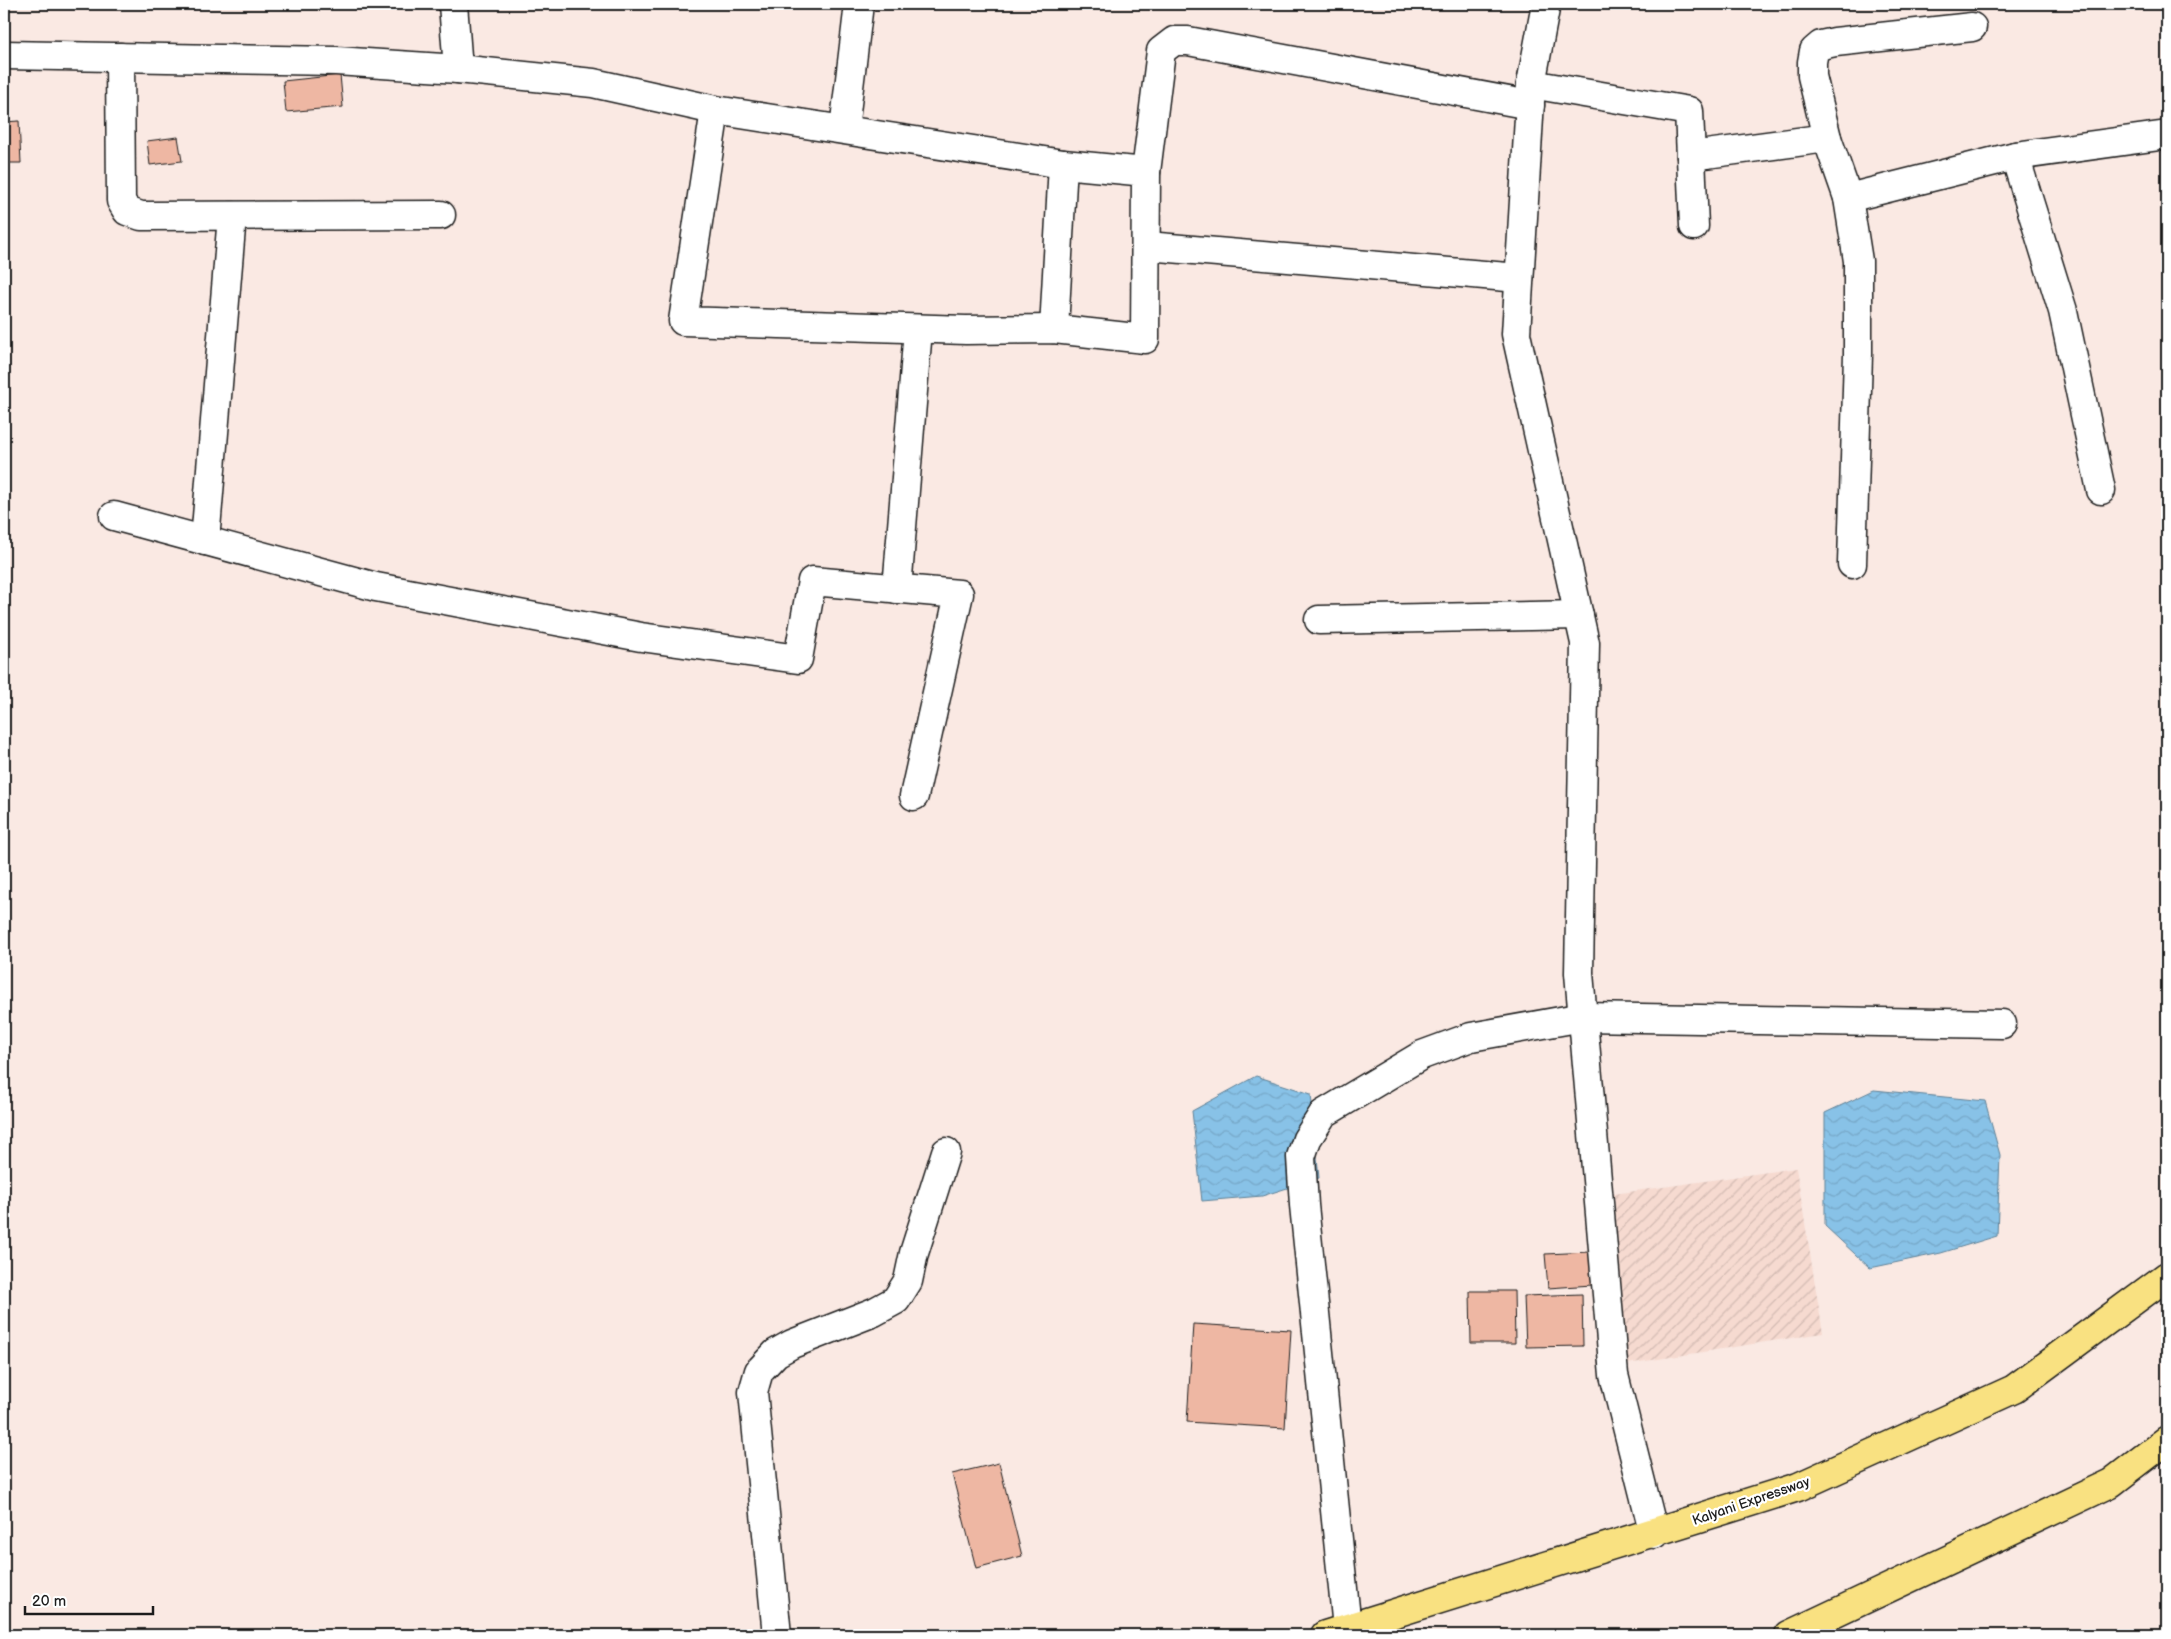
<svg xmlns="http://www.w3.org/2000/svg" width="2171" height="1639" viewBox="0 0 2171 1639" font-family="'Balsamiq Sans',sans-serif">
<defs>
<pattern id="industrial-furrows" width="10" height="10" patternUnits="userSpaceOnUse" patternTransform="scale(1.25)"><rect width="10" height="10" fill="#f6dad0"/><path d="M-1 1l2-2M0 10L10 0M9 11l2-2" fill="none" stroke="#d2bab2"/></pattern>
<pattern id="water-waves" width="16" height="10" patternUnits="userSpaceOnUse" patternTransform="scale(1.25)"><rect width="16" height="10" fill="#88c2e7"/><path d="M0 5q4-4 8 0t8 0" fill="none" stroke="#75a6c6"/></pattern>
</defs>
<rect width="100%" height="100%" fill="#fae9e3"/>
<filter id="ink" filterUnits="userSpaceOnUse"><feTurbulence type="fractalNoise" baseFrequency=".02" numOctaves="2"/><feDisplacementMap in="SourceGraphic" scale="10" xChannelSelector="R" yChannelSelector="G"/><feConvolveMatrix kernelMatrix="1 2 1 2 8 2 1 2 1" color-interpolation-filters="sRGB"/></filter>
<g filter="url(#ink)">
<!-- industrial -->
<path fill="url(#industrial-furrows)" d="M1796 1168 1823 1333 1627 1364 1614 1194Z"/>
<!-- water -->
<g fill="url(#water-waves)" stroke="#5d8096">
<path d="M1256 1076 1311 1094 1319 1178 1262 1196 1202 1201 1192 1111Z"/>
<path d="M1874 1090 1985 1101 2000 1155 1997 1236 1941 1253 1870 1268 1825 1226V1113Z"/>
</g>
<!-- building -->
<g fill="#eeb7a3" stroke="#1c1c1c">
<path d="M340 75 343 107 286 112 283 81Z"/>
<path d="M19 121 21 163H4V122Z"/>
<path d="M178 137 182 161 150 165 147 141Z"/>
<path d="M1590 1252 1592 1285 1548 1288 1545 1254Z"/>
<path d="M1470 1291H1514L1515 1343H1471Z"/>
<path d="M1582 1294 1583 1346 1526 1347 1524 1296Z"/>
<path d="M1193 1324 1291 1330 1285 1428 1187 1422Z"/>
<path d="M999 1463 1022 1556 976 1568 952 1474Z"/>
</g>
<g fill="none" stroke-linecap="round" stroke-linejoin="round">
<defs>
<g id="street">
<path d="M453 4 458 69"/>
<path d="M1546 4 1531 84 1516 334 1585 643 1579 973 1614 1375 1654 1534"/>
<path d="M4 55 336 61 458 69 593 83 715 110"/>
<path d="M120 57 121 201 127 211 141 216 441 215"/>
<path d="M1531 84 1689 111 1694 226"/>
<path d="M715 110 1063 164 1146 172 1145 339 1054 329 966 330 683 321Z"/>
<path d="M844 129 859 4"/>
<path d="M1691 156 1827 138"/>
<path d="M2015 156 2063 311 2101 490"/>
<path d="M1146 172 1161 51 1174 41H1188L1530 105"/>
<path d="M1848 198 2015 156 2167 135"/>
<path d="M1147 246 1519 278"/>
<path d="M1054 329 1063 164"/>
<path d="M114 516 376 587 641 637 798 659 812 581 959 594 914 796"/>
<path d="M205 541 232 216"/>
<path d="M1852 564 1858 354V261L1848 198 1827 138 1812 76V62L1814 51 1821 45 1835 42 1972 27"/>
<path d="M897 589 918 329"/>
<path d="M1319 620 1579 615"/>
<path d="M1347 1628 1304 1205 1301 1157 1307 1139 1323 1114 1422 1055 1471 1037 1583 1017 2002 1024"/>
<path d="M777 1635 753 1392 759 1371 776 1353 792 1344 874 1312 896 1300 908 1281 914 1253 946 1152"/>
</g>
<g id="highway">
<path d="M1325 1635 1798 1487 2014 1389 2167 1276"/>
<path d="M1789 1635 2111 1483 2167 1440"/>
</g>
</defs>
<!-- street casing -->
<use href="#street" stroke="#1c1c1c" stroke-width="31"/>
<!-- highway casing -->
<use href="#highway" stroke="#1c1c1c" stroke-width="31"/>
<!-- street -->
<use href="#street" stroke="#fff" stroke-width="28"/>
<!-- highway -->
<use href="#highway" stroke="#f9e181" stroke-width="28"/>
</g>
</g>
<g text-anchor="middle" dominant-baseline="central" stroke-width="4.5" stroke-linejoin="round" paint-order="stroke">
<!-- street labels -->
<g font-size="14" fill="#1c1c1c" stroke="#fff">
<text transform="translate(1751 1501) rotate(-19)">Kalyani Expressway</text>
</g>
</g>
<!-- margin -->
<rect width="2171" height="1639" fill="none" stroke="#fff" stroke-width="20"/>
<rect x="10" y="10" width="2151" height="1619" fill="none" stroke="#1c1c1c" stroke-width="2" filter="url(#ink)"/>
<!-- scale -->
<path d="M25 1606v8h128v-8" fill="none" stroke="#1c1c1c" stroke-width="2.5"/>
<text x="32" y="1606" font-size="15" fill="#1c1c1c" stroke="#ffffff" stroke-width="4" paint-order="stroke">20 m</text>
</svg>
